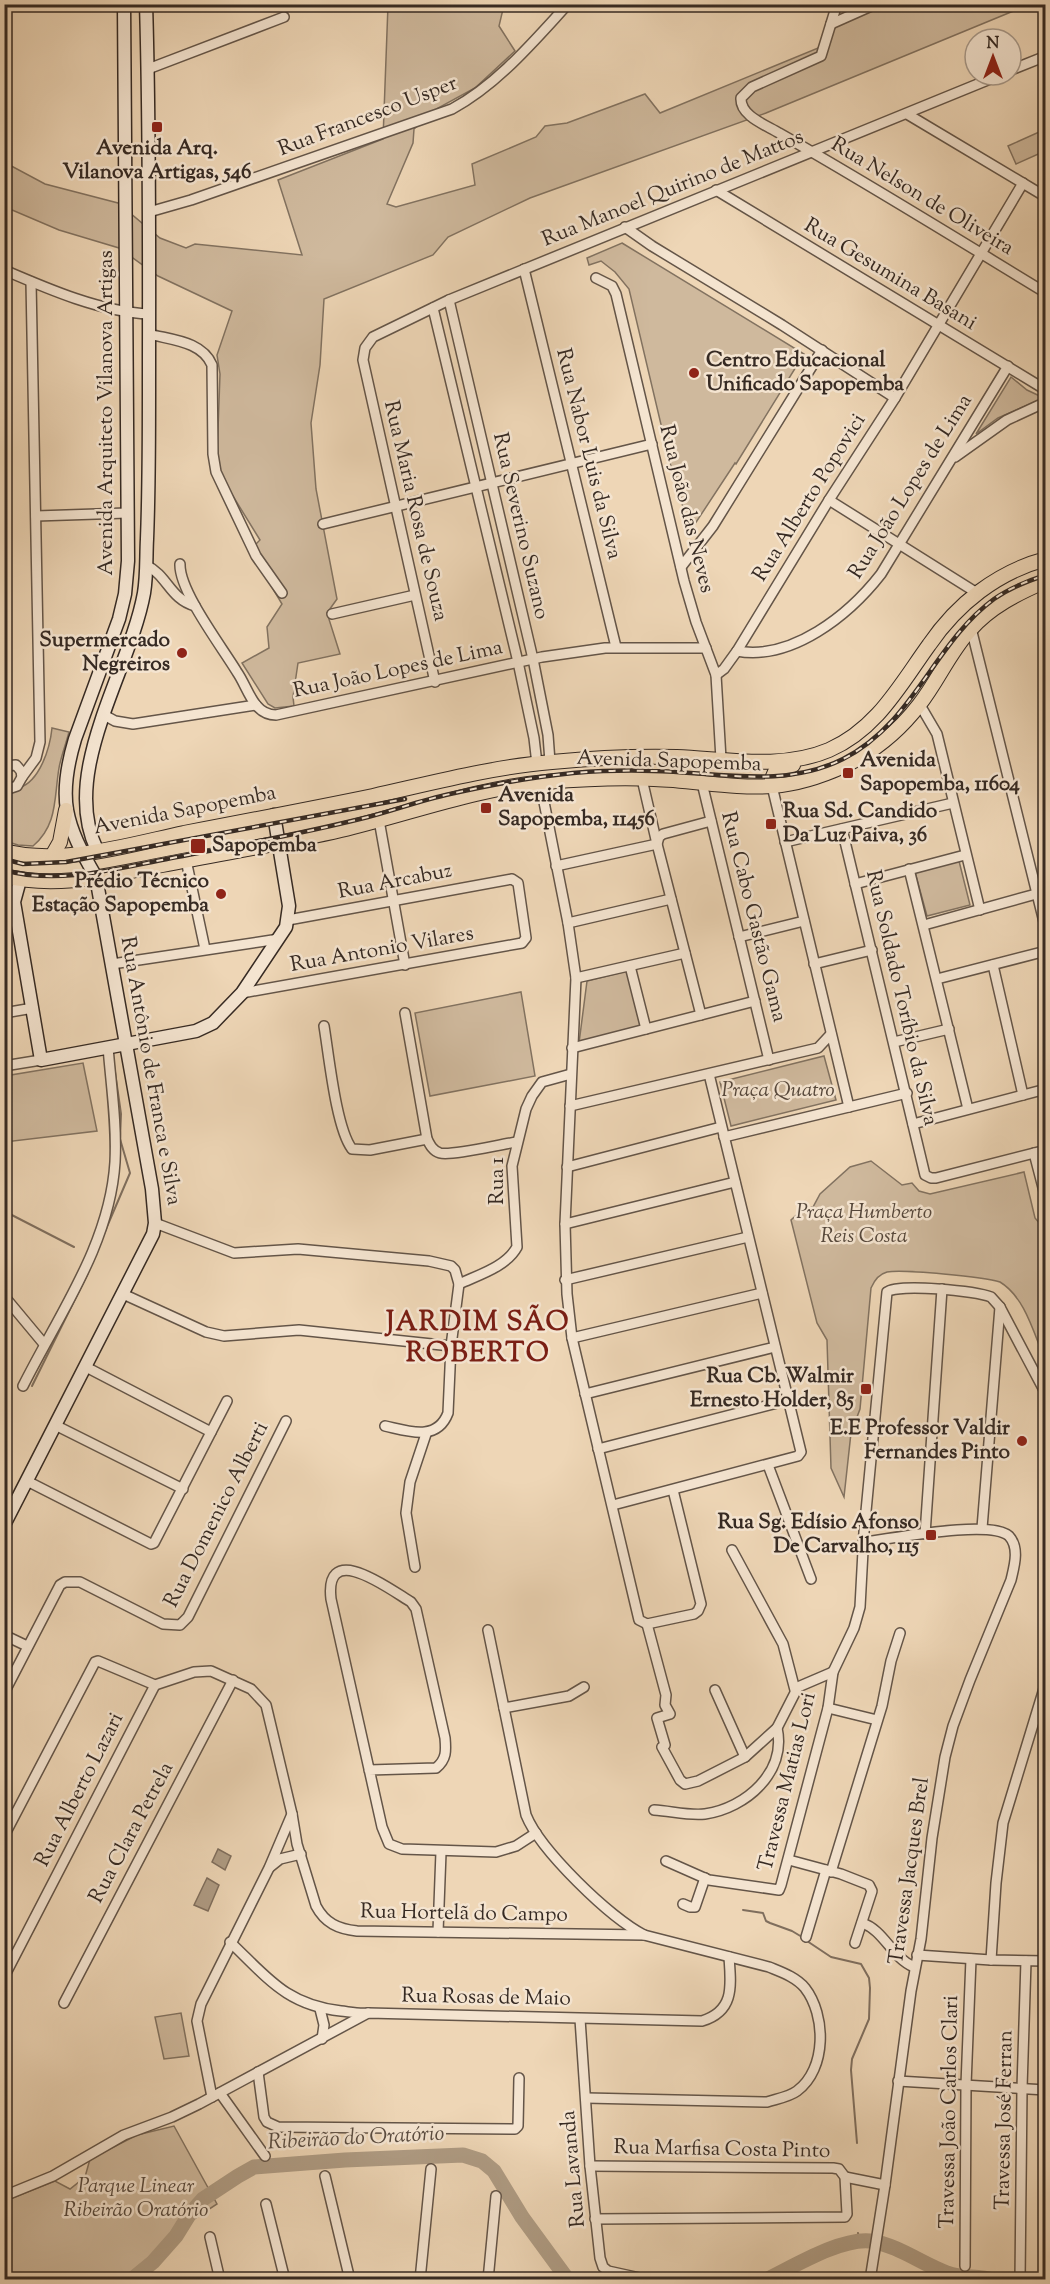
<svg xmlns="http://www.w3.org/2000/svg" width="1050" height="2284" viewBox="0 0 1050 2284" font-family="'Sorts Mill Goudy',serif">
<rect width="100%" height="100%" fill="#eed6b6"/>
<filter id="stains"><feTurbulence type="fractalNoise" baseFrequency=".00333" numOctaves="4"/><feColorMatrix values="0 0 0 0 .2 0 0 0 0 .09 0 0 0 0 .02 0 0 0 .5 -.17"/></filter>
<radialGradient id="worn" r=".72"><stop offset=".6" stop-color="#630" stop-opacity="0"/><stop offset="1" stop-color="#630" stop-opacity=".3"/></radialGradient>
<!-- green -->
<g fill="#cfb99d" stroke="#827260" stroke-width="1.5">
<path d="M388 5H504L499 26 515 51 475 88 438 108 414 129 413 143 387 204 396 207 475 185 472 164 536 137 545 126 567 123 645 94 660 113 828 44 833 29 837 25 885 5H1028L766 113 530 198 448 237 433 255 324 299 320 365 311 423 316 489 337 599 327 613 340 654 298 663 293 697 294 706 275 708 268 704 242 663 269 648 267 627 282 604 250 550 260 540 220 475 217 458 220 374 217 355 232 311 158 276 119 248 59 230 5 207 4 162 45 184 118 203 160 238 186 248 195 244 302 255 278 180 383 139Z"/>
<path d="M1039 132 1045 151 1016 164 1008 146Z"/>
<path d="M622 243 804 354 736 464 735 463 689 533 674 469 672 471 629 289 615 272 601 261 589 265 587 258Z"/>
<path d="M1011 377 1027 390 1044 398 998 418 976 434Z"/>
<path d="M52 728 69 732C66 744 61 756 59 768 54 797 58 825 33 846L18 845 5 841 4 791C9 790 14 790 19 788 40 781 50 748 52 728Z"/>
<path d="M959 861 970 905 927 916 915 872Z"/>
<path d="M627 971 641 1028 579 1043 587 981Z"/>
<path d="M521 992 535 1076 430 1096 415 1013Z"/>
<path d="M824 1056 836 1100 731 1126 720 1082Z"/>
<path d="M83 1063 97 1131 5 1142V1076Z"/>
<path d="M871 1161 902 1185 912 1183 919 1191 930 1194 1024 1172 1035 1218 1044 1229 1039 1233 1046 1261 1045 1360C1034 1334 1025 1297 1000 1282 984 1277 903 1269 887 1272 879 1274 874 1281 871 1288L860 1409 851 1433 844 1497 831 1468 827 1340 817 1323 791 1220 802 1210 813 1207 820 1194 850 1167Z"/>
<path d="M181 2013 189 2056 164 2059 155 2017Z"/>
<path d="M174 2126 217 2204 194 2219 163 2255 122 2279 5 2280V2201L55 2181 70 2189 85 2177 90 2159 137 2135Z"/>
</g>
<!-- water -->
<g fill="#af9c84" stroke="#7f6e5d" stroke-width="1.5">
<path d="M218 1849 231 1856 225 1870 212 1862Z"/>
<path d="M207 1878 219 1885 208 1911 194 1905Z"/>
</g>
<g fill="none" stroke-linecap="round" stroke-linejoin="round">
<!-- stream -->
<g stroke="#7f6e5d" stroke-width="2">
<path d="M4 1211 74 1247"/>
<path d="M100 1243 130 1173 120 1139 121 1114 114 1065"/>
<path d="M32 1386 88 1273"/>
<path d="M743 1910 763 1913 766 1921 770 1923 792 1931 802 1937"/>
<path d="M807 1941 831 1957 861 1964 869 1978 870 1988 869 2019 852 2059 851 2070 857 2143"/>
<path d="M858 2233 859 2241"/>
</g>
<!-- river -->
<g stroke="#af9c84" stroke-width="15">
<path d="M131 2280 153 2262 176 2236 189 2215 203 2199 238 2176 254 2167 345 2160 463 2155 482 2161 494 2171 522 2217 568 2280"/>
<path d="M766 2280C793 2267 840 2238 870 2241 898 2245 922 2264 947 2273 962 2279 978 2275 993 2280"/>
</g>
<defs>
<g id="street">
<path d="M837 4 821 56 752 87 741 98C740 116 766 125 779 133 869 184 957 239 1046 293"/>
<path d="M831 24 876 4"/>
<path d="M148 69 284 17"/>
<path d="M1011 70 1046 56"/>
<path d="M907 114 1046 197"/>
<path d="M716 190 1046 390"/>
<path d="M149 212 191 200 452 109C498 84 533 42 568 4"/>
<path d="M625 227 652 246 782 325 895 398"/>
<path d="M524 269 616 647"/>
<path d="M4 270C48 289 101 312 149 314"/>
<path d="M596 278 612 286 616 294 684 581 696 622 716 675 721 759"/>
<path d="M449 300 533 659 548 735 550 762"/>
<path d="M433 308 518 662 534 738 537 764"/>
<path d="M149 334C171 340 202 341 212 365L213 454 216 472 256 556 282 593"/>
<path d="M955 457 1007 420 1046 402"/>
<path d="M829 500 977 593"/>
<path d="M36 516 127 513"/>
<path d="M323 524 652 444"/>
<path d="M180 564C179 591 222 647 237 672 244 682 248 695 256 705 261 711 268 715 276 715L542 657 605 648H706"/>
<path d="M146 565C168 576 170 599 195 606"/>
<path d="M681 567 713 526 822 350"/>
<path d="M332 614 415 595"/>
<path d="M971 628 1046 930"/>
<path d="M737 651C792 661 849 615 881 574L1008 366"/>
<path d="M716 675 724 669 737 651 829 500 895 398 1023 183"/>
<path d="M435 682 363 360 365 348 373 337 449 300 1000 75"/>
<path d="M920 705 937 734 980 910"/>
<path d="M104 715 115 721 133 724 256 705"/>
<path d="M4 766 16 765 21 771 22 777 17 786 11 788 4 787"/>
<path d="M22 777 36 758 40 742 31 282"/>
<path d="M642 779 657 844 701 1015"/>
<path d="M543 782 544 802 568 923 576 978 565 1224 567 1294 572 1338 639 1620 647 1624"/>
<path d="M702 783 769 1060"/>
<path d="M772 786 849 1107"/>
<path d="M379 820 405 965"/>
<path d="M842 829 925 1175 931 1178H936L1046 1150"/>
<path d="M785 842 953 803"/>
<path d="M186 860 205 949"/>
<path d="M556 866 657 844 659 837 663 834 711 821"/>
<path d="M909 869 968 1109"/>
<path d="M855 884 965 855"/>
<path d="M568 923 671 899"/>
<path d="M924 925 1036 894"/>
<path d="M739 937 804 921"/>
<path d="M112 964 279 939"/>
<path d="M814 964 872 950"/>
<path d="M993 965 1023 1095"/>
<path d="M630 966 646 1029"/>
<path d="M576 978 685 953"/>
<path d="M937 979 1046 951"/>
<path d="M242 993 522 943 526 938 518 883 512 879 288 920"/>
<path d="M4 1013 33 1008"/>
<path d="M405 1013 427 1139C430 1145 433 1151 440 1153 452 1156 501 1144 517 1142"/>
<path d="M324 1026C329 1056 336 1128 352 1149L370 1150 427 1139"/>
<path d="M894 1042 949 1029"/>
<path d="M572 1048 755 1001"/>
<path d="M4 1066 41 1060"/>
<path d="M570 1106 818 1048 831 1034"/>
<path d="M913 1124 1046 1089"/>
<path d="M724 1137 907 1093"/>
<path d="M1034 1153 1046 1199"/>
<path d="M567 1167 721 1127"/>
<path d="M155 1223 234 1253 298 1249 429 1261 451 1266 455 1270 459 1284 451 1346 448 1413C437 1442 408 1431 385 1426"/>
<path d="M565 1224 735 1182"/>
<path d="M565 1280 748 1237"/>
<path d="M459 1284C478 1275 506 1267 517 1247L512 1166 526 1109 532 1096 542 1082 571 1074"/>
<path d="M123 1294 206 1332 224 1336 299 1330 451 1346"/>
<path d="M4 1296 44 1344"/>
<path d="M572 1338 762 1293"/>
<path d="M86 1367 211 1432"/>
<path d="M23 1386C59 1314 110 1244 115 1162 117 1124 111 1085 108 1047"/>
<path d="M585 1394 775 1347"/>
<path d="M55 1425 183 1489"/>
<path d="M598 1449 789 1400"/>
<path d="M768 1465 811 1579"/>
<path d="M27 1481 151 1544 154 1543 227 1401"/>
<path d="M613 1505 798 1456 801 1452 709 1074"/>
<path d="M982 1528 1000 1307"/>
<path d="M925 1534 942 1289"/>
<path d="M864 1542C891 1539 990 1519 1009 1536 1020 1548 1014 1567 1011 1580L970 1680 953 1726 945 1757 932 1838 921 1939 911 1991 885 2185 870 2280"/>
<path d="M732 1550 783 1644 795 1690"/>
<path d="M415 1567 406 1513 410 1482 426 1434"/>
<path d="M647 1624 666 1695 665 1705 670 1714 657 1718 665 1745 662 1747 680 1780 685 1784 698 1781 745 1757 777 1728 798 1687 833 1672"/>
<path d="M647 1624 694 1614 698 1611 701 1604 673 1490"/>
<path d="M488 1630 526 1815C540 1850 610 1918 644 1935L769 1967C781 1972 796 1977 805 1988 826 2015 827 2069 797 2091 789 2097 776 2099 767 2102L586 2098"/>
<path d="M4 1635 27 1646"/>
<path d="M715 1690 745 1757"/>
<path d="M4 1693 60 1585 65 1582H80L163 1624 180 1625 188 1617 286 1421"/>
<path d="M504 1708 569 1696 584 1687"/>
<path d="M828 1708 877 1720"/>
<path d="M369 1770 436 1768C447 1759 446 1750 445 1738L416 1609 411 1602C391 1590 324 1539 331 1599L382 1827 389 1844 402 1849 496 1852 516 1846 536 1833"/>
<path d="M654 1810C671 1811 689 1816 705 1814 746 1808 787 1772 777 1728"/>
<path d="M4 1836 95 1662 98 1661 155 1685 194 1672 211 1671 251 1689 266 1705 292 1814 297 1844 316 1906C325 1923 338 1929 357 1931L644 1935"/>
<path d="M789 1860 841 1874 869 1885 872 1891 855 1943"/>
<path d="M666 1861 709 1880 779 1890 781 1885 828 1708 833 1672 854 1628 860 1607 864 1532 887 1292C898 1283 976 1291 991 1297L1000 1307 1046 1394"/>
<path d="M270 1867 280 1859 301 1854"/>
<path d="M831 1872 882 1706 891 1661 900 1633"/>
<path d="M683 1904 690 1907H695L705 1878"/>
<path d="M862 1923C884 1930 892 1958 914 1967"/>
<path d="M438 1932 441 1852"/>
<path d="M806 1937 826 1870"/>
<path d="M230 1942C267 1977 286 2005 341 2011 350 2012 359 2014 368 2013"/>
<path d="M917 1955 991 1960 1046 1961"/>
<path d="M991 1960 996 1883 1003 1823 1046 1682"/>
<path d="M4 1977 155 1685"/>
<path d="M64 2003 233 1680"/>
<path d="M320 2009 324 2025 322 2039"/>
<path d="M580 2019 590 2166 600 2258 603 2267 608 2271 649 2280"/>
<path d="M258 2072 264 2117 267 2122 278 2127 515 2129 518 2126 519 2078"/>
<path d="M898 2081 1046 2090"/>
<path d="M220 2093 265 2156"/>
<path d="M212 2097 197 2021 201 2004 269 1868 292 1814"/>
<path d="M590 2166 833 2168 839 2169 845 2177 847 2214 845 2217 595 2219"/>
<path d="M325 2176 350 2280"/>
<path d="M845 2177 885 2185"/>
<path d="M4 2196 53 2176 124 2135 172 2117 199 2104 368 2013 702 2021C735 2011 731 1985 729 1957"/>
<path d="M266 2204 285 2280"/>
<path d="M210 2237 220 2280"/>
<path d="M965 2266 966 2085 971 1959"/>
<path d="M420 2280 431 2169"/>
<path d="M488 2280 496 2196"/>
<path d="M1020 2280 1022 2088 1026 1961"/>
</g>
<g id="secondary">
<path d="M97 850C59 772 130 671 144 593 147 575 146 557 147 539 149 489 149 439 149 390 149 261 150 133 146 4"/>
<path d="M20 880 14 902 41 1060 196 1031 213 1023 242 993 286 927 289 906 274 815"/>
<path d="M4 1525 153 1234 155 1223 152 1189 96 877C65 824 57 799 75 739L119 619 125 594 128 561 124 4"/>
</g>
<g id="primary">
<path d="M772 786V779L775 772 793 765"/>
<path d="M4 851C60 866 128 845 184 833 247 821 310 809 373 796 432 783 492 767 552 762 593 758 635 756 677 757 726 759 782 770 829 750 877 729 900 685 929 645 957 604 997 572 1046 559"/>
<path d="M52 856 60 842 66 810"/>
<path d="M4 876C58 889 109 875 162 865 221 853 282 844 341 830 408 814 477 788 546 782 582 779 618 777 654 779 693 780 734 789 773 786 798 784 822 776 844 766 873 752 899 731 919 705 938 681 949 653 970 630 990 607 1018 593 1046 581"/>
</g>
</defs>
<!-- street casing -->
<use href="#street" stroke="#645548" stroke-width="12"/>
<!-- secondary casing -->
<use href="#secondary" stroke="#362a23" stroke-width="15"/>
<!-- primary casing -->
<use href="#primary" stroke="#362a23" stroke-width="16"/>
<!-- street -->
<use href="#street" stroke="#f4e4d0" stroke-width="9"/>
<!-- secondary -->
<use href="#secondary" stroke="#f4e4d0" stroke-width="12"/>
<!-- primary -->
<use href="#primary" stroke="#eed6b6" stroke-width="14"/>
<defs>
<g id="rail">
<path d="M4 859 23 864 66 862 405 799"/>
<path d="M4 870C57 885 115 869 167 859 235 846 301 834 368 817 395 810 422 800 450 794 490 785 532 777 573 773 599 771 627 770 653 771 717 772 783 789 843 759 914 723 933 644 994 599 1010 588 1027 581 1046 575"/>
</g>
</defs>
<!-- rail casing -->
<use href="#rail" stroke="#362a23" stroke-width="4.5"/>
<!-- rail -->
<use href="#rail" stroke="#f4e4d0" stroke-width="2" stroke-dasharray="7" stroke-linecap="butt"/>
</g>
<!-- markers -->
<g fill="#8f2418" stroke="#f4e4d0" stroke-width="2">
<rect x="151" y="121" width="12" height="12" rx="3"/>
<circle cx="694" cy="373" r="6"/>
<circle cx="182" cy="653" r="6"/>
<rect x="842" y="767" width="12" height="12" rx="3"/>
<rect x="480" y="802" width="12" height="12" rx="3"/>
<rect x="765" y="818" width="12" height="12" rx="3"/>
<rect x="190" y="838" width="16" height="16" rx="3"/>
<circle cx="221" cy="894" r="6"/>
<rect x="860" y="1383" width="12" height="12" rx="3"/>
<circle cx="1022" cy="1441" r="6"/>
<rect x="925" y="1529" width="12" height="12" rx="3"/>
</g>
<g text-anchor="middle" dominant-baseline="central" stroke-width="5" stroke-linejoin="round" paint-order="stroke">
<!-- street labels -->
<g font-size="21" fill="#362a23" stroke="#f4e4d0">
<text transform="translate(368 117) rotate(-21)">Rua Francesco Usper</text>
<text transform="translate(673 189) rotate(-22)">Rua Manoel Quirino de Mattos</text>
<text transform="translate(922 197) rotate(31)">Rua Nelson de Oliveira</text>
<text transform="translate(890 275) rotate(31)">Rua Gesumina Basani</text>
<text transform="translate(107 413) rotate(-90)">Avenida Arquiteto Vilanova Artigas</text>
<text transform="translate(588 454) rotate(76)">Rua Nabor Luis da Silva</text>
<text transform="translate(911 487) rotate(-58)">Rua João Lopes de Lima</text>
<text transform="translate(810 498) rotate(-58)">Rua Alberto Popovici</text>
<text transform="translate(686 509) rotate(76)">Rua João das Neves</text>
<text transform="translate(415 511) rotate(77)">Rua Maria Rosa de Souza</text>
<text transform="translate(520 526) rotate(77)">Rua Severino Suzano</text>
<text transform="translate(398 670) rotate(-12)">Rua João Lopes de Lima</text>
<text transform="translate(669 762) rotate(2)">Avenida Sapopemba</text>
<text transform="translate(185 811) rotate(-11)">Avenida Sapopemba</text>
<text transform="translate(395 882) rotate(-11)">Rua Arcabuz</text>
<text transform="translate(753 917) rotate(76)">Rua Cabo Gastão Gama</text>
<text transform="translate(382 950) rotate(-10)">Rua Antonio Vilares</text>
<text transform="translate(901 998) rotate(77)">Rua Soldado Toríbio da Silva</text>
<text transform="translate(150 1071) rotate(80)">Rua Antônio de Franca e Silva</text>
<text transform="translate(498 1181) rotate(-90)">Rua 1</text>
<text transform="translate(217 1515) rotate(-63)">Rua Domenico Alberti</text>
<text transform="translate(788 1782) rotate(-76)">Travessa Matias Lori</text>
<text transform="translate(80 1790) rotate(-63)">Rua Alberto Lazari</text>
<text transform="translate(132 1833) rotate(-62)">Rua Clara Petrela</text>
<text transform="translate(910 1871) rotate(-82)">Travessa Jacques Brel</text>
<text transform="translate(464 1914) rotate(1)">Rua Hortelã do Campo</text>
<text transform="translate(486 1998) rotate(1)">Rua Rosas de Maio</text>
<text transform="translate(950 2112) rotate(-89)">Travessa João Carlos Clari</text>
<text transform="translate(1005 2120) rotate(-89)">Travessa José Ferran</text>
<text transform="translate(722 2150) rotate(1)">Rua Marfisa Costa Pinto</text>
<text transform="translate(574 2169) rotate(-95)">Rua Lavanda</text>
</g>
<!-- poi labels -->
<g font-size="21" font-weight="bold" fill="#362a23" stroke="#f4e4d0" text-anchor="start">
<text x="157" y="149" text-anchor="middle">Avenida Arq.<tspan x="157" dy="24">Vilanova Artigas, 546</tspan></text>
<text x="706" y="361">Centro Educacional<tspan x="706" dy="24">Unificado Sapopemba</tspan></text>
<text x="170" y="641" text-anchor="end">Supermercado<tspan x="170" dy="24">Negreiros</tspan></text>
<text x="860" y="761">Avenida<tspan x="860" dy="24">Sapopemba, 11604</tspan></text>
<text x="498" y="796">Avenida<tspan x="498" dy="24">Sapopemba, 11456</tspan></text>
<text x="783" y="812">Rua Sd. Candido<tspan x="783" dy="24">Da Luz Paiva, 36</tspan></text>
<text x="212" y="846">Sapopemba</text>
<text x="209" y="882" text-anchor="end">Prédio Técnico<tspan x="209" dy="24">Estação Sapopemba</tspan></text>
<text x="854" y="1377" text-anchor="end">Rua Cb. Walmir<tspan x="854" dy="24">Ernesto Holder, 85</tspan></text>
<text x="1010" y="1429" text-anchor="end">E.E Professor Valdir<tspan x="1010" dy="24">Fernandes Pinto</tspan></text>
<text x="919" y="1523" text-anchor="end">Rua Sg. Edísio Afonso<tspan x="919" dy="24">De Carvalho, 115</tspan></text>
</g>
<!-- park labels -->
<g font-size="21" font-style="italic" fill="#55473b" stroke="#f4e4d0">
<text x="778" y="1091">Praça Quatro</text>
<text x="864" y="1213">Praça Humberto<tspan x="864" dy="24">Reis Costa</tspan></text>
<text x="136" y="2187">Parque Linear<tspan x="136" dy="24">Ribeirão Oratório</tspan></text>
</g>
<!-- water labels -->
<g font-size="22" font-style="italic" fill="#5a4c40" stroke="#f4e4d0">
<text transform="translate(356 2139) rotate(-3)">Ribeirão do Oratório</text>
</g>
<!-- district labels -->
<g font-size="27" font-weight="bold" letter-spacing="1.5" fill="#7a1f14" stroke="#f4e4d0">
<text x="478" y="1323">JARDIM SÃO<tspan x="478" dy="31">ROBERTO</tspan></text>
</g>
</g>
<!-- margin -->
<rect width="1050" height="2284" fill="none" stroke="#eed6b6" stroke-width="24"/>
<rect x="6" y="6" width="1038" height="2272" fill="none" stroke="#362a23" stroke-width="3"/>
<rect x="12" y="12" width="1026" height="2260" fill="none" stroke="#362a23" stroke-width="1.5"/>
<!-- north arrow -->
<g transform="translate(993 57)"><circle r="28" fill="#f4e4d0" stroke="#a89a8b" stroke-width="1.5"/>
<path d="M0-4.5L10 22L0 15L-10 22Z" fill="#8f2418"/>
<text y="-9" font-size="16" font-weight="bold" text-anchor="middle" fill="#362a23">N</text>
</g>
<rect width="100%" height="100%" filter="url(#stains)"/>
<rect width="100%" height="100%" fill="url(#worn)"/>
</svg>
